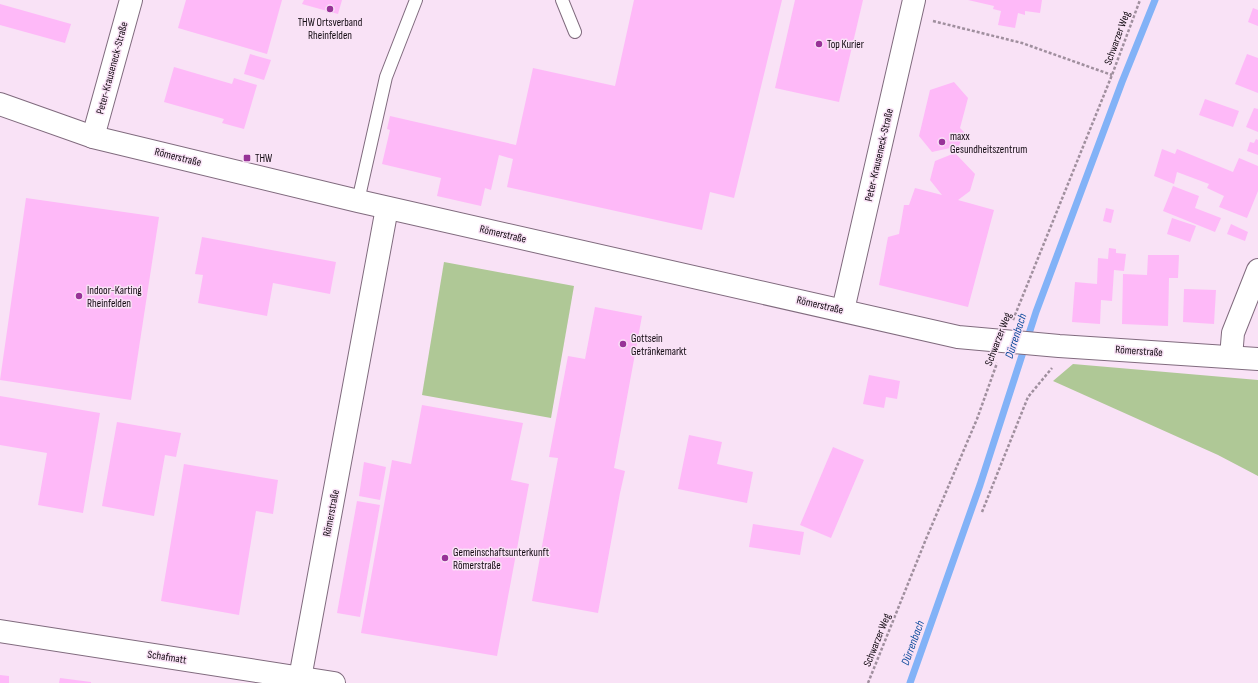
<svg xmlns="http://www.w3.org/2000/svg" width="1258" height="683" viewBox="0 0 1258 683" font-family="'Sofia Sans Condensed',sans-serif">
<rect width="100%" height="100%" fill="#f9e2f6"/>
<!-- green -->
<g fill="#afc896">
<path d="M444 262 574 286 551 418 422 395Z"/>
<path d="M1073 364 1258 380V476L1218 455 1053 381Z"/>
</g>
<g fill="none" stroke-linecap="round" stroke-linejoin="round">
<!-- stream -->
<path stroke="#82b2f7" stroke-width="7" d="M910 683 980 485 1036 312 1122 82 1155 0"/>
</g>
<!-- building -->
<g fill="#feb9f8">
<path d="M186 0H282L267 54 178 28Z"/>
<path d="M304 0H342L338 14 302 4Z"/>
<path d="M634 0H782L734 198 710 192 702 230 507 187 513 159 499 155 491 190 485 188 481 206 437 196 441 178 382 164 390 130 387 129 390 116 516 145 533 68 615 86Z"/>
<path d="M795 0H863L839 102 775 88Z"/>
<path d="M968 0H1042L1040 13 1025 11V15L1018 13 1015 28 998 25 1001 11 993 9 994 6Z"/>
<path d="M0 4 71 24 65 43 0 25Z"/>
<path d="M1253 8 1258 10V26L1248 22Z"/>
<path d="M250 54 271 60 264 80 244 74Z"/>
<path d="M1247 54 1258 58V93L1235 84Z"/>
<path d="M174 67 232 84 234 78 257 85 244 129 222 123 224 119 164 102Z"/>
<path d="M954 82 968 98 960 128 964 132 959 146 932 152 919 136 930 90Z"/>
<path d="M1205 99 1239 111 1233 127 1199 115Z"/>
<path d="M1254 108 1258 109V132L1246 127Z"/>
<path d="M1256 139 1258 140V155L1247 151 1250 142 1254 143Z"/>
<path d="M1162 149 1175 154 1177 149 1233 172 1239 158 1258 166V191L1247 218 1219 207 1224 196 1207 188 1209 184 1177 172 1174 184 1154 176Z"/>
<path d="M955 153 975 174 970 191 958 200 994 210 968 307 879 285 888 237 899 234 904 205H909L915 188 942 195 930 180 935 161Z"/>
<path d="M1173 186 1199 196 1195 208 1221 218 1215 232 1163 211Z"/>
<path d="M26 198 159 217 131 400 0 380Z"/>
<path d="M1106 208 1114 210 1111 223 1103 221Z"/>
<path d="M1172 218 1196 226 1190 242 1167 234Z"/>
<path d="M1231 224 1248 232 1245 241 1227 234Z"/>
<path d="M202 237 336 262 330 294 273 283 267 316 198 303 203 275 195 274Z"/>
<path d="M1109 248 1116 249V253L1126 254 1124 271 1114 270 1112 301 1101 300 1100 324 1072 322 1075 282 1097 284 1098 258 1108 259Z"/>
<path d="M1148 255H1179L1178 278H1169L1168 326 1122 324 1123 274 1147 275Z"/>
<path d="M1184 289 1216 290 1214 324 1183 322Z"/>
<path d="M595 307 642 316 614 468 625 471 620 493 598 613 532 601 558 458 549 457 568 356 585 359Z"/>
<path d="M869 375 900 381 897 399 886 397 884 408 863 404Z"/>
<path d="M0 396 100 413 83 513 38 505 47 453 0 445Z"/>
<path d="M422 405 523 423 511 480 529 484 497 656 361 633 392 460 411 464Z"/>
<path d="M117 422 181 433 176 457 165 455 154 516 102 506Z"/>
<path d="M689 435 722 442 717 464 753 472 747 503 678 489Z"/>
<path d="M833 447 864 460 831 538 800 525Z"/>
<path d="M364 462 386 467 380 500 359 496Z"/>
<path d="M184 464 278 480 273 514 256 511 239 615 161 601Z"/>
<path d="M357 501 380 505 360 617 337 613Z"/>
<path d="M753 524 804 532 800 555 749 547Z"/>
<path d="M0 675 9 676V683H0Z"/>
<path d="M60 678 91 682V683H59Z"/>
</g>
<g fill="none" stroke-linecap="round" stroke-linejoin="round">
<defs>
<g id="service">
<path d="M562 0 575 32"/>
<path d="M358 201 386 77 416 0"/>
</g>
<g id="minor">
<path d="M0 104 93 137 358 201 958 337 1059 346 1258 359"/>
<path d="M93 137 131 0"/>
<path d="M843 310 914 0"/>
<path d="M1231 357 1233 333 1258 270"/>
<path d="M0 631 334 683"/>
<path d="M300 678 387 208"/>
</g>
</defs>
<!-- service casing -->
<use href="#service" stroke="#806b7e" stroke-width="14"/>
<!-- minor casing -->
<use href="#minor" stroke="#806b7e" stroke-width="24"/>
<!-- path -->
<g stroke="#a08f9e" stroke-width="2.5" stroke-dasharray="3 2" stroke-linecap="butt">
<path d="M933 21 1022 43 1112 75"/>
<path d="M1013 320 1112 75 1140 0"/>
<path d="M982 512 1028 397 1052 368"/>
<path d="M868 683 926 539 977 419 997 363"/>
</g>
<!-- service -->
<use href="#service" stroke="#fff" stroke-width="12"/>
<!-- minor -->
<use href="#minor" stroke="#fff" stroke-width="22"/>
</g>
<!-- markers -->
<g fill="#973297" stroke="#f9e2f6" stroke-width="1.5">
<circle cx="330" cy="9" r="4"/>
<circle cx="819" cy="44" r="4"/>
<circle cx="942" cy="142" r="4"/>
<rect x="243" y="154" width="8" height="8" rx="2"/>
<circle cx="79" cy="296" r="4"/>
<circle cx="623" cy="344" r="4"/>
<circle cx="445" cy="558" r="4"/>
</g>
<g text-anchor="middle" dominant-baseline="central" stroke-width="3" stroke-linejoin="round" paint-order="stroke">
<!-- poi labels -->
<g font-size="11" fill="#120a11" stroke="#f9e2f6" text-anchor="start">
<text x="330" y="22" text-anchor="middle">THW Ortsverband<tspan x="330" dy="13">Rheinfelden</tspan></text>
<text x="827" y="44">Top Kurier</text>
<text x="950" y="136">maxx<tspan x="950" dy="13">Gesundheitszentrum</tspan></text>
<text x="255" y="158">THW</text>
<text x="87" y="290">Indoor-Karting<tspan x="87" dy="13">Rheinfelden</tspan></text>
<text x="631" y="338">Gottsein<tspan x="631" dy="13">Getränkemarkt</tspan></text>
<text x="453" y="552">Gemeinschaftsunterkunft<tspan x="453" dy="13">Römerstraße</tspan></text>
</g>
<!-- street labels -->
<g font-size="11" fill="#120a11" stroke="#f9e2f6">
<text transform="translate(1117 38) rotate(-70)">Schwarzer Weg</text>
<text transform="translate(112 68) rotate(-75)">Peter-Krauseneck-Straße</text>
<text transform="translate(879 155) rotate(-77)">Peter-Krauseneck-Straße</text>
<text transform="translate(178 157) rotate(14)">Römerstraße</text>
<text transform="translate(503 234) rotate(13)">Römerstraße</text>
<text transform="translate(820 305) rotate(13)">Römerstraße</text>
<text transform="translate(998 339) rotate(-69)">Schwarzer Weg</text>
<text transform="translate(1139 351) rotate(4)">Römerstraße</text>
<text transform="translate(331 513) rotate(-79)">Römerstraße</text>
<text transform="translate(877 640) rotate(-68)">Schwarzer Weg</text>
<text transform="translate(167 657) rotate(9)">Schafmatt</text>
</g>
<!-- water labels -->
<g font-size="12" font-style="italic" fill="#104d9d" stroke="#f9e2f6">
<text transform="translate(1016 336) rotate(-72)">Dürrenbach</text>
<text transform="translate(913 643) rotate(-70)">Dürrenbach</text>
</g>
</g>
</svg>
